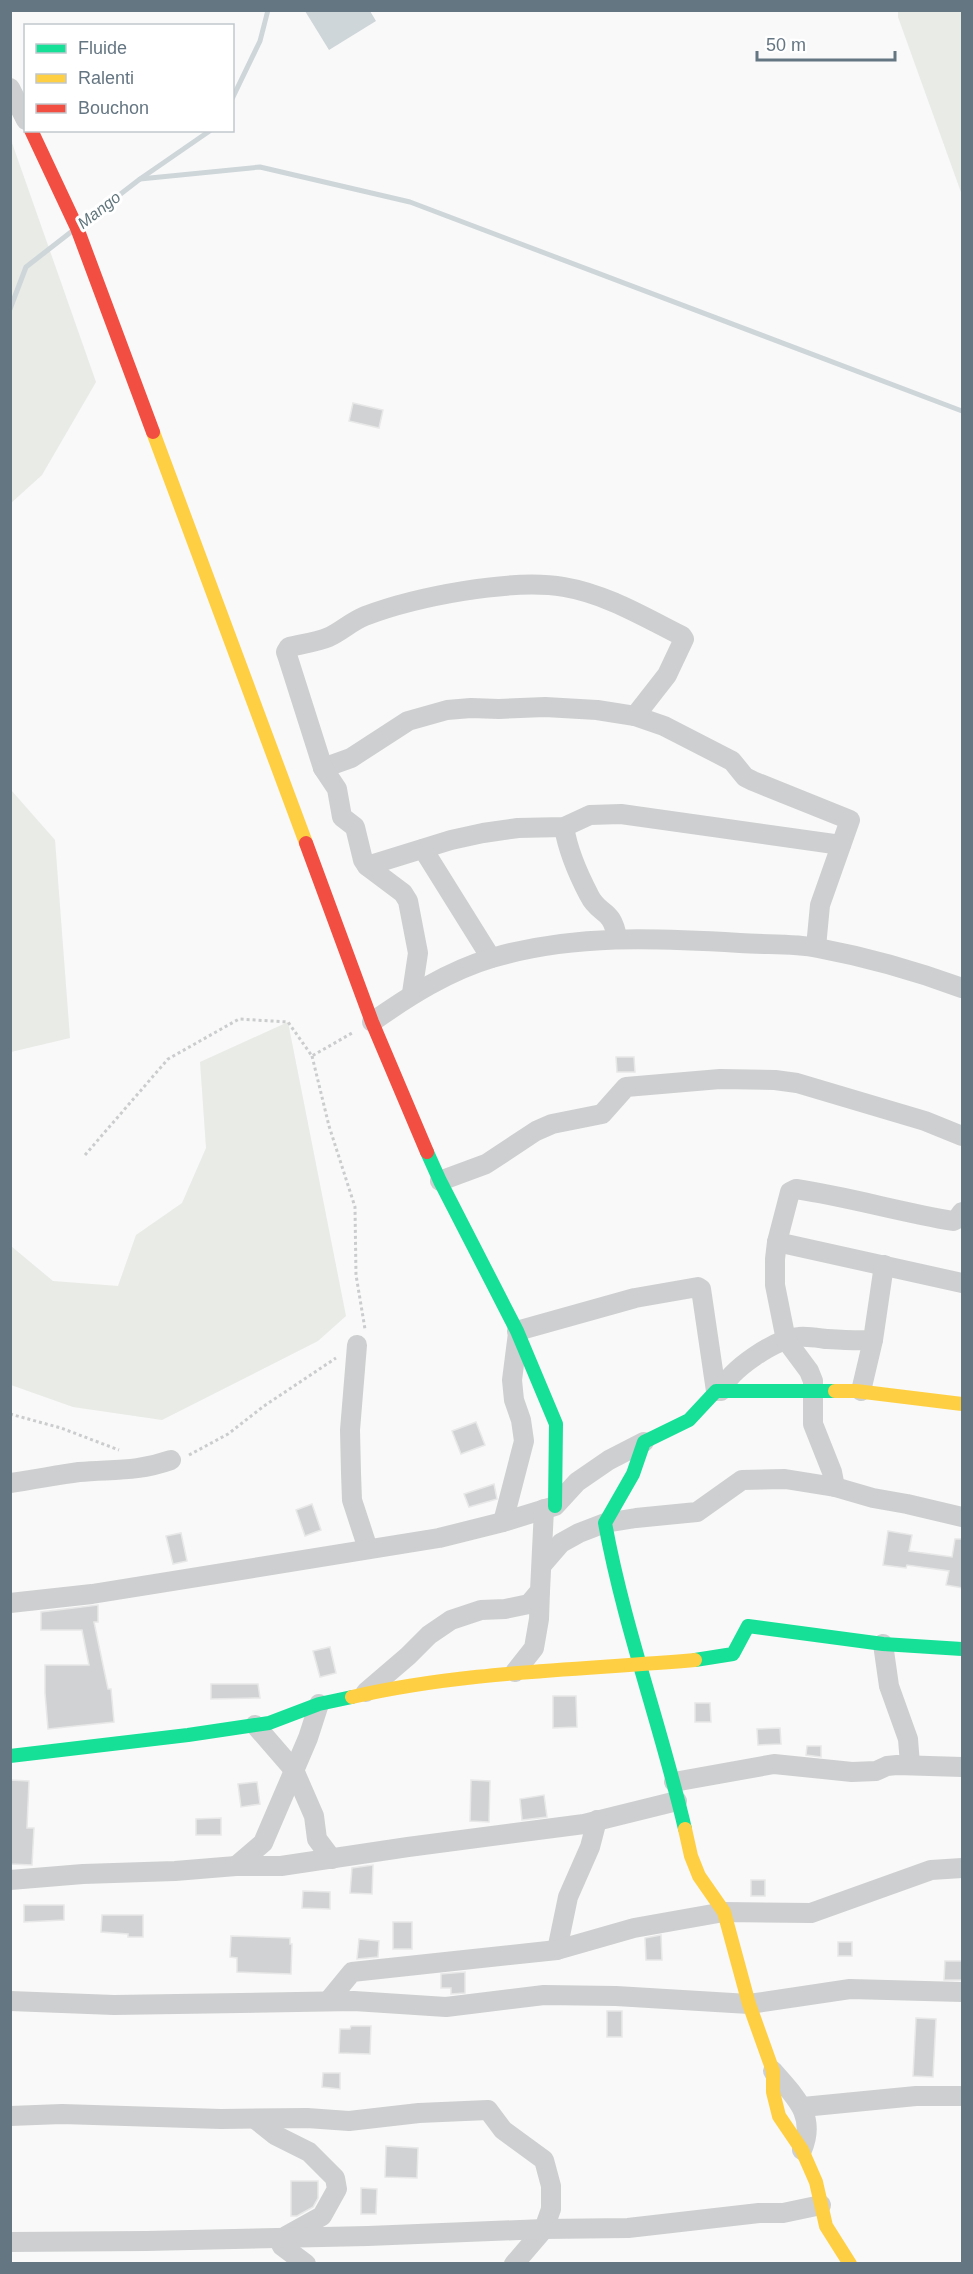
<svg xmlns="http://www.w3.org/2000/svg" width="973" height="2274" viewBox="0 0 973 2274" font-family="Arial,sans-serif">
<rect width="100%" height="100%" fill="#f9f9f9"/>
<!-- green -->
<g fill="#e8ebe6">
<path d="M898 11H962V195L898 17Z"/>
<path d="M11 140 96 382 42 475 11 503Z"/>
<path d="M11 790 55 840 70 1038 11 1052Z"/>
<path d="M288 1022 346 1316 318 1341 162 1420 73 1407 11 1385V1246L53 1281 118 1286 136 1235 182 1203 206 1148 200 1062Z"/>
</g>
<!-- water -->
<path fill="#ced6d9" d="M305 11H370L376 21 329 50Z"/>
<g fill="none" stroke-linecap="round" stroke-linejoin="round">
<!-- stream -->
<g stroke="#ced6d9" stroke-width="5">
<path d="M232 99 260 41 268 10"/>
<path d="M140 179 260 167 410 202 962 411"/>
<path d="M83 223 140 179 211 130"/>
<path d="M10 309 26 267 71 232"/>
</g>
</g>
<!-- building -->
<g fill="#d0d2d3" stroke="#e8e8e8" stroke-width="1.5">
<path d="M353 403 383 410 379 428 349 421Z"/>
<path d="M616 1057H634L635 1072H617Z"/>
<path d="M476 1422 485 1445 461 1454 452 1431Z"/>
<path d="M494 1484 497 1499 469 1507 464 1494Z"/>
<path d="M312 1504 321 1530 305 1536 296 1510Z"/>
<path d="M888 1531 912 1535 909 1551 952 1557 955 1539H963V1588L946 1585 949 1571 907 1565 906 1568 883 1565Z"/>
<path d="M181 1533 187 1561 173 1564 166 1536Z"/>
<path d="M98 1605V1622H94L108 1689H111L114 1722 48 1729 45 1693V1665H89L82 1630H41V1612Z"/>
<path d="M330 1647 336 1673 320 1677 313 1651Z"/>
<path d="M211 1684H258L260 1698 211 1699Z"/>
<path d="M553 1696H576L577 1727 553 1728Z"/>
<path d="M695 1703H710L711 1722H695Z"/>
<path d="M780 1728 781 1744 758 1745 757 1729Z"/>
<path d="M807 1746H821V1757L806 1755Z"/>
<path d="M10 1780 29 1781 27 1828H34L32 1865 10 1864Z"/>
<path d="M471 1780 490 1781 489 1822 470 1821Z"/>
<path d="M257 1782 260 1804 241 1807 238 1784Z"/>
<path d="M544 1795 547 1817 522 1820 520 1799Z"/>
<path d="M221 1818V1835H196V1819Z"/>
<path d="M373 1865 372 1894 350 1893 352 1868Z"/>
<rect x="751" y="1880" width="14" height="16"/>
<path d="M303 1891 330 1892V1909L302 1908Z"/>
<path d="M24 1905H64V1920L24 1922Z"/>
<path d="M102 1915H143V1937H128V1934L101 1932Z"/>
<rect x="393" y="1922" width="19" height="27"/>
<path d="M661 1935 662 1960H646L645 1938Z"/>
<path d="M231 1936 290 1938V1944H292L291 1974 237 1972V1958L230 1957Z"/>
<path d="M359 1939 379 1941 378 1957 357 1959Z"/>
<rect x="838" y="1942" width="14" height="14"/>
<path d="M945 1961H963V1980H944Z"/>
<path d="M465 1972V1993L451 1994V1988H441V1974Z"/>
<rect x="607" y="2011" width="15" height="26"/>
<path d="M916 2018 936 2019 933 2077 913 2076Z"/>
<path d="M351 2026H371L370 2054 339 2053 340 2029H350Z"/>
<path d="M323 2073H340V2089L322 2087Z"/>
<path d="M386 2146 418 2148 417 2178 385 2177Z"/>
<path d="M291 2181H318V2198L313 2207 297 2216H291Z"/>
<path d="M361 2188 377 2189 376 2214H361Z"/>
</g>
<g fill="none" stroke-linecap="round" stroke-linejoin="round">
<!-- path -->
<g stroke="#cbcccd" stroke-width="3" stroke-dasharray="3 3" stroke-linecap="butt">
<path d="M312 1056 329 1126 355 1207 356 1275 365 1329"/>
<path d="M85 1155 168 1059 239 1019 288 1022 312 1056 352 1033"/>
<path d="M10 1414 61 1428 119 1450"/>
<path d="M189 1455 228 1434 264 1406 336 1358"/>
</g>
<!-- street -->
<g stroke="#cecfd0" stroke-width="20">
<path d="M10 88 26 120"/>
<path d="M323 768 351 758 408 721 447 710 471 708 499 709 545 707 597 710 635 716 664 726 732 761 745 777 753 781 850 820 820 905 816 947"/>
<path d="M564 827C568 851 578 874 589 895 599 916 612 907 617 938"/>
<path d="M423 849 491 958"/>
<path d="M367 866 451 840 483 833 518 828 564 827 590 815 621 814 841 845"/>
<path d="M412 993 418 953 408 901 403 893 367 866 363 860 355 827 342 817 337 789 323 768 288 658 286 652 289 647C302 644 317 642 329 637 342 631 352 621 365 616 415 597 511 578 564 587 606 594 644 617 682 636L684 639 667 675 635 716"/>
<path d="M372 1022C409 996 448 971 492 958 573 934 657 938 740 943 766 945 793 943 818 948 866 957 916 971 962 988"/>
<path d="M440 1181 486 1164 536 1131 552 1124 602 1114 626 1087 720 1079 775 1080 797 1083 925 1121 962 1136"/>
<path d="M777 1242 962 1283"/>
<path d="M517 1331 635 1298 698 1287 701 1289 716 1391"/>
<path d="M357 1345 350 1430 351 1473 352 1500 368 1549"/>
<path d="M721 1391C730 1369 775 1339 799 1337 807 1336 818 1338 826 1339 842 1340 857 1341 873 1340"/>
<path d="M861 1391 873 1340 884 1265"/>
<path d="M10 1483C33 1480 56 1475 79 1472 113 1469 137 1472 171 1460"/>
<path d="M835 1487 832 1472 813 1424V1381L809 1371 786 1340 775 1285V1259L777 1242 790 1192 796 1189C849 1197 900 1212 953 1221L957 1219 962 1212"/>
<path d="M503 1522 524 1441 521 1420 514 1400 512 1380 518 1333"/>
<path d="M542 1565 561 1543 579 1533 605 1523 636 1518 697 1512 742 1480 785 1479 835 1487 873 1498 907 1504 962 1517"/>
<path d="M10 1603 92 1594 439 1538 503 1522 555 1506 577 1482 609 1460 644 1442"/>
<path d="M883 1644 889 1686 908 1739 910 1764"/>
<path d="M515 1672 534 1648 539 1619 540 1591"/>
<path d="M366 1692 408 1656 429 1635 451 1620 481 1610 505 1609 529 1604 540 1591 544 1509"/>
<path d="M255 1725 294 1770 314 1816 317 1839 332 1859"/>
<path d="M674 1782 774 1764 852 1772 876 1771 887 1766 897 1765 962 1767"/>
<path d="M236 1866 263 1843 308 1738 319 1704"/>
<path d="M10 1880 83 1874 175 1871 236 1866H281L408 1847 584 1824 677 1801"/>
<path d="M557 1950 568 1897 590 1847 597 1820"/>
<path d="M329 2000 352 1972 557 1950 634 1928 724 1912 811 1913 931 1870 962 1868"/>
<path d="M10 2001 114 2005 354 2001 446 2007 544 1995 616 1996 749 2004 850 1989 962 1992"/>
<path d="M773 2071C794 2096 817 2115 802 2150"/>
<path d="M803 2107 916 2096H962"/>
<path d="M10 2116 62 2114 221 2119 307 2118 349 2121 419 2113 488 2110 503 2130 544 2160 551 2186V2209L544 2229 514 2264"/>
<path d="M255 2119 275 2135 309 2152 335 2178 337 2189 322 2216 286 2236"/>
<path d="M278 2238 282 2246 306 2264"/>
<path d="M10 2242 146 2241 368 2236 544 2229 628 2228 759 2213H783L821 2205"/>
</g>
<!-- fast -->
<g stroke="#16e098" stroke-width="14">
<path d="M427 1152 440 1181 517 1331 556 1424 555 1506"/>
<path d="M695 1660 733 1654 748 1626 883 1644 962 1649"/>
<path d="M10 1756 188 1735 269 1723 319 1704 352 1697"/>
<path d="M685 1829C661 1726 624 1627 605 1523L633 1474 644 1442 689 1420 716 1391H835"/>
</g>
<!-- slow -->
<g stroke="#ffcf43" stroke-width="14">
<path d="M153 432 306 843"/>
<path d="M835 1391H856L962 1404"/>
<path d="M352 1697C465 1671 580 1670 695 1660"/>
<path d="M685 1829 691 1856 699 1876 724 1912 749 2004 773 2071V2092L779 2116 802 2150 816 2182 826 2226 850 2264"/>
</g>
<!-- jam -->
<g stroke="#f24e42" stroke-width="14">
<path d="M31 130 77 228 153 432"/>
<path d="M306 843 372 1022 427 1152"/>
</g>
</g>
<g text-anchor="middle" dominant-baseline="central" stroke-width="6" stroke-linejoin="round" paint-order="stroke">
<!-- water labels -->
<g font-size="16" font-style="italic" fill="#60757c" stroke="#fff">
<text transform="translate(99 210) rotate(-38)">Mango</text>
</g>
</g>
<!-- border -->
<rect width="973" height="2274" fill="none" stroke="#657683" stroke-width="24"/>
<!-- legend -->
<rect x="24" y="24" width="210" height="108" fill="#ffffff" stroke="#c1c8cd" stroke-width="1.5"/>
<rect x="36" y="44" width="30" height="9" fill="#16e098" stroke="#c1c8cd" stroke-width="1.5"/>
<text x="78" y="54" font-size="18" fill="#657683">Fluide</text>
<rect x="36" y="74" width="30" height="9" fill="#ffcf43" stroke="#c1c8cd" stroke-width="1.5"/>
<text x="78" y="84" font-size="18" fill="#657683">Ralenti</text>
<rect x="36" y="104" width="30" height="9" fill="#f24e42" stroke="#c1c8cd" stroke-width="1.5"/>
<text x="78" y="114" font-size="18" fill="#657683">Bouchon</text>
<!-- scale -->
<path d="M757 51v9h138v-9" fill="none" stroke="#657683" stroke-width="3"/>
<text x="766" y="51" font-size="18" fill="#657683" stroke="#ffffff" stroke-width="4.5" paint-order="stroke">50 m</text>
</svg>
